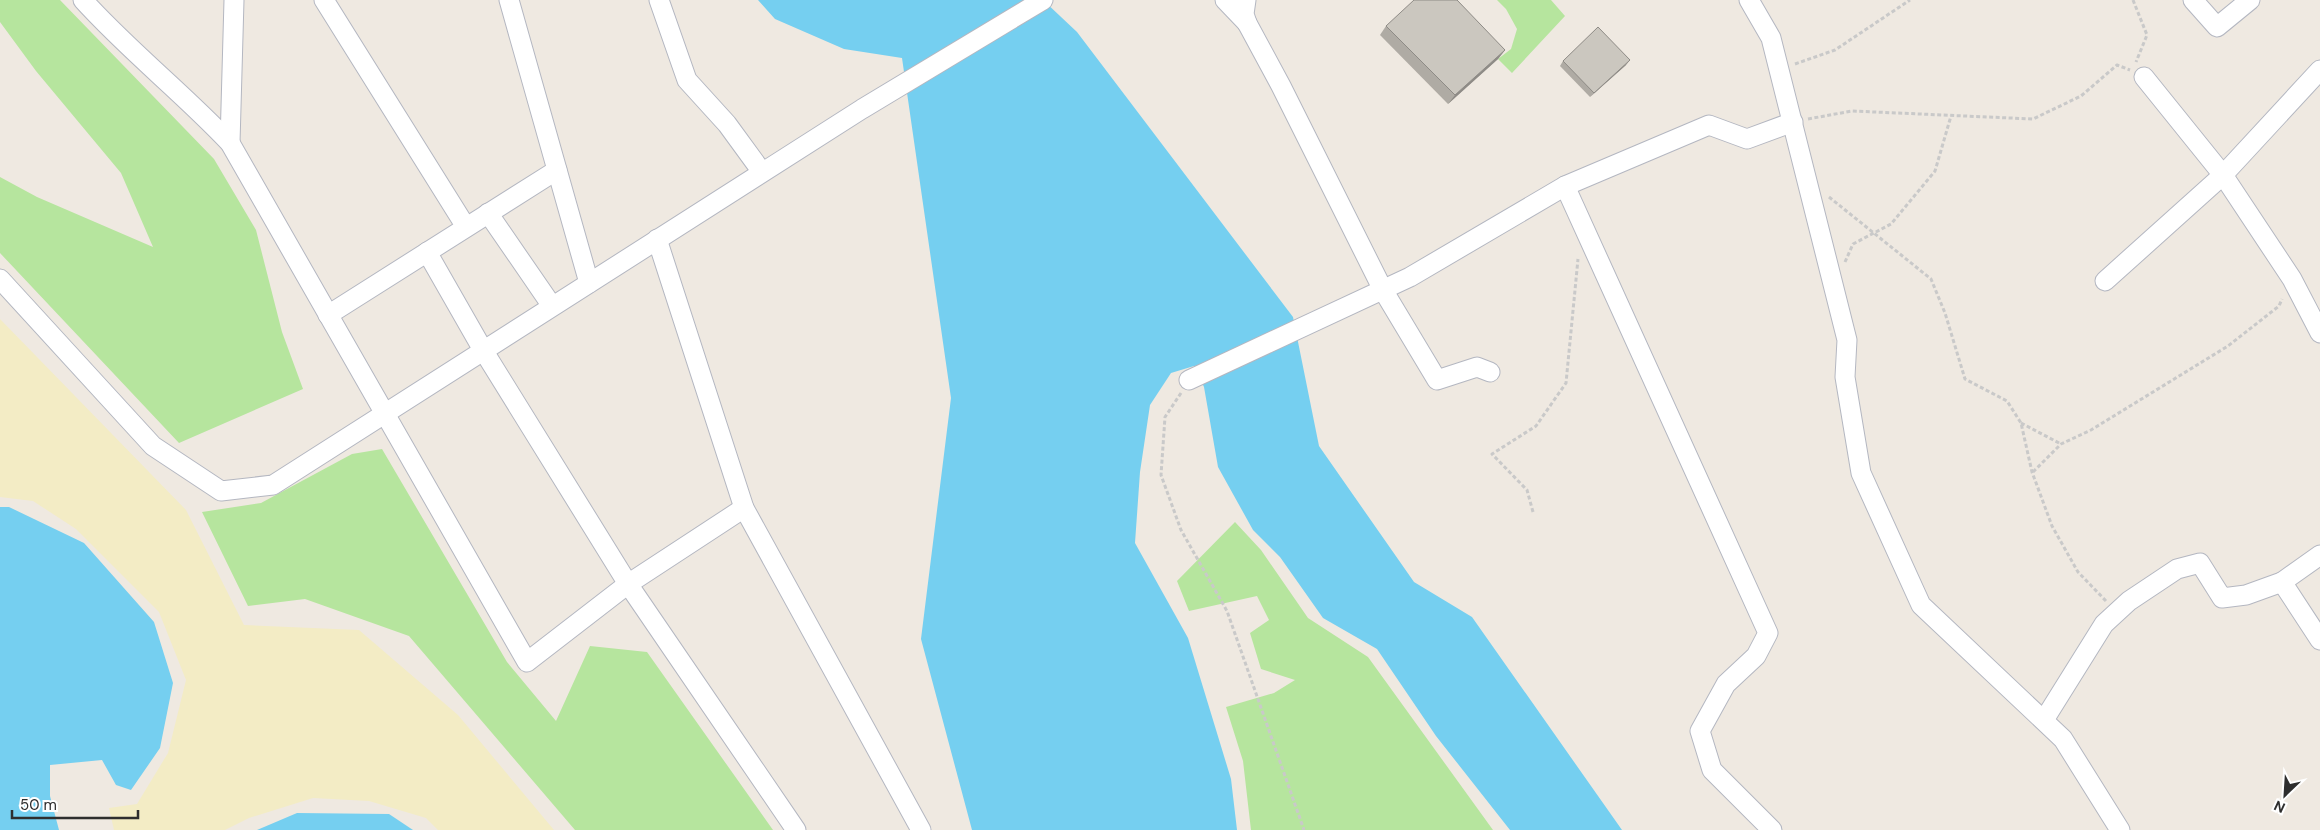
<svg xmlns="http://www.w3.org/2000/svg" width="2320" height="830" viewBox="0 0 2320 830" font-family="'DM Sans',sans-serif">
<rect width="100%" height="100%" fill="#efe9e1"/>
<!-- green -->
<g fill="#b6e59e">
<path d="M0 0H60L214 159 256 230 282 332 303 389 179 443 0 253V177L37 197 153 247 121 173 36 71 0 22Z"/>
<path d="M1497 0H1551L1565 16 1512 73 1498 59 1511 49 1517 29 1506 9Z"/>
<path d="M382 449 507 662 556 721 590 646 647 652 773 830H575L409 636 305 599 248 606 202 512 261 503 352 454Z"/>
<path d="M1235 522 1261 550 1308 618 1368 657 1493 830H1251L1243 761 1226 707 1274 693 1295 680 1261 669 1250 633 1269 620 1257 596 1189 611 1177 581Z"/>
</g>
<!-- sand -->
<path fill="#f3ecc5" d="M0 319 186 510 244 625 359 630 458 715 554 830H438L426 818 369 801 313 798 249 818 225 830H114L109 808 137 804 168 753 186 680 159 612 76 529 33 501 0 497Z"/>
<!-- water -->
<g fill="#75cff0">
<path d="M758 0H1043L1077 32 1293 317 1319 446 1414 582 1472 617 1622 830H1510L1436 736 1377 649 1323 618 1280 557 1253 530 1218 467 1204 387 1194 366 1171 373 1150 405 1140 472 1135 543 1188 638 1231 779 1237 830H972L921 639 951 398 902 58 844 49 775 19Z"/>
<path d="M0 507H9L84 543 154 622 173 683 160 748 131 790 116 785 102 760 50 765V796L59 830H0Z"/>
<path d="M297 813 389 814 413 830H257Z"/>
</g>
<g fill="none" stroke-linecap="round" stroke-linejoin="round">
<defs>
<g id="street">
<path d="M83 0C129 51 183 93 230 143L527 662 628 584 744 508"/>
<path d="M324 0 466 227"/>
<path d="M509 0 589 283"/>
<path d="M659 0 687 80 727 124 762 172"/>
<path d="M1225 0 1247 23 1244 14 1246 0"/>
<path d="M1749 0 1771 38 1847 340 1845 377 1861 473 1921 605 2063 739 2120 830"/>
<path d="M2193 0 2217 27 2250 0"/>
<path d="M1247 23 1281 86 1383 290 1437 380 1477 367 1490 372"/>
<path d="M2144 77 2223 175 2320 70"/>
<path d="M230 143 234 0"/>
<path d="M1565 186 1768 633 1756 656 1726 684 1700 731 1712 770 1772 830"/>
<path d="M488 213 552 306"/>
<path d="M657 239 744 508 921 830"/>
<path d="M427 252 483 350 628 584 796 830"/>
<path d="M0 279 153 446 221 491 273 485 862 109 1043 0"/>
<path d="M2105 281 2223 175 2292 279 2320 333"/>
<path d="M328 315 557 170"/>
<path d="M1189 380 1410 277 1565 186 1709 125 1747 139 1793 122"/>
<path d="M2320 555 2282 582 2320 640"/>
<path d="M2044 720 2104 624 2129 601 2177 569 2200 563 2222 598 2246 595 2282 582"/>
</g>
</defs>
<!-- street casing -->
<use href="#street" stroke="#b4b7c1" stroke-width="21"/>
<!-- path -->
<g stroke="#c9c9c9" stroke-width="3" stroke-dasharray="4 2.5" stroke-linecap="butt">
<path d="M2133 0 2147 35 2136 62"/>
<path d="M1795 64 1835 50 1910 0"/>
<path d="M1808 119 1852 111 2033 119 2081 96 2117 65 2130 70"/>
<path d="M1829 197 1931 279 1945 313 1965 379 2007 401 2021 423 2032 472 2052 526 2078 572 2106 601"/>
<path d="M1845 262 1853 244 1891 224 1935 171 1951 116"/>
<path d="M1181 393 1165 417 1161 475 1181 530 1227 611 1304 830"/>
<path d="M2021 423 2061 444"/>
<path d="M2033 472 2061 444 2091 430 2228 346 2279 306 2282 299"/>
<path d="M1533 512 1527 490 1492 454 1536 426 1566 383 1578 259"/>
</g>
<!-- street -->
<use href="#street" stroke="#fff" stroke-width="19"/>
</g>
<!-- wall -->
<g fill="#afaba4">
<path d="M1386 26 1505 50 1498 59 1448 104 1380 35Z"/>
<path d="M1563 61 1626 65 1590 97 1560 66Z"/>
</g>
<!-- shaded-wall -->
<g fill="#8e8b86">
<path d="M1505 50 1498 59 1448 104 1455 95Z"/>
<path d="M1630 60 1626 65 1590 97 1594 93Z"/>
</g>
<!-- building -->
<g fill="#cbc7bf" stroke="#8e8b86">
<path d="M1414 0H1457L1505 50 1455 95 1386 26Z"/>
<path d="M1598 27 1630 60 1594 93 1563 61Z"/>
</g>
<!-- north arrow -->
<g transform="translate(2285 795) rotate(205)" stroke="#ffffff" stroke-width="4" paint-order="stroke">
<path d="M0-4L9 19L0 12L-9 19Z" fill="#2e2e2e"/>
<text y="-8" font-size="14" font-weight="bold" text-anchor="middle" fill="#2e2e2e">N</text>
</g>
<!-- scale -->
<path d="M12 810v8h126v-8" fill="none" stroke="#2e2e2e" stroke-width="2.5"/>
<text x="20" y="810" font-size="15" fill="#2e2e2e" stroke="#ffffff" stroke-width="4" paint-order="stroke">50 m</text>
</svg>
